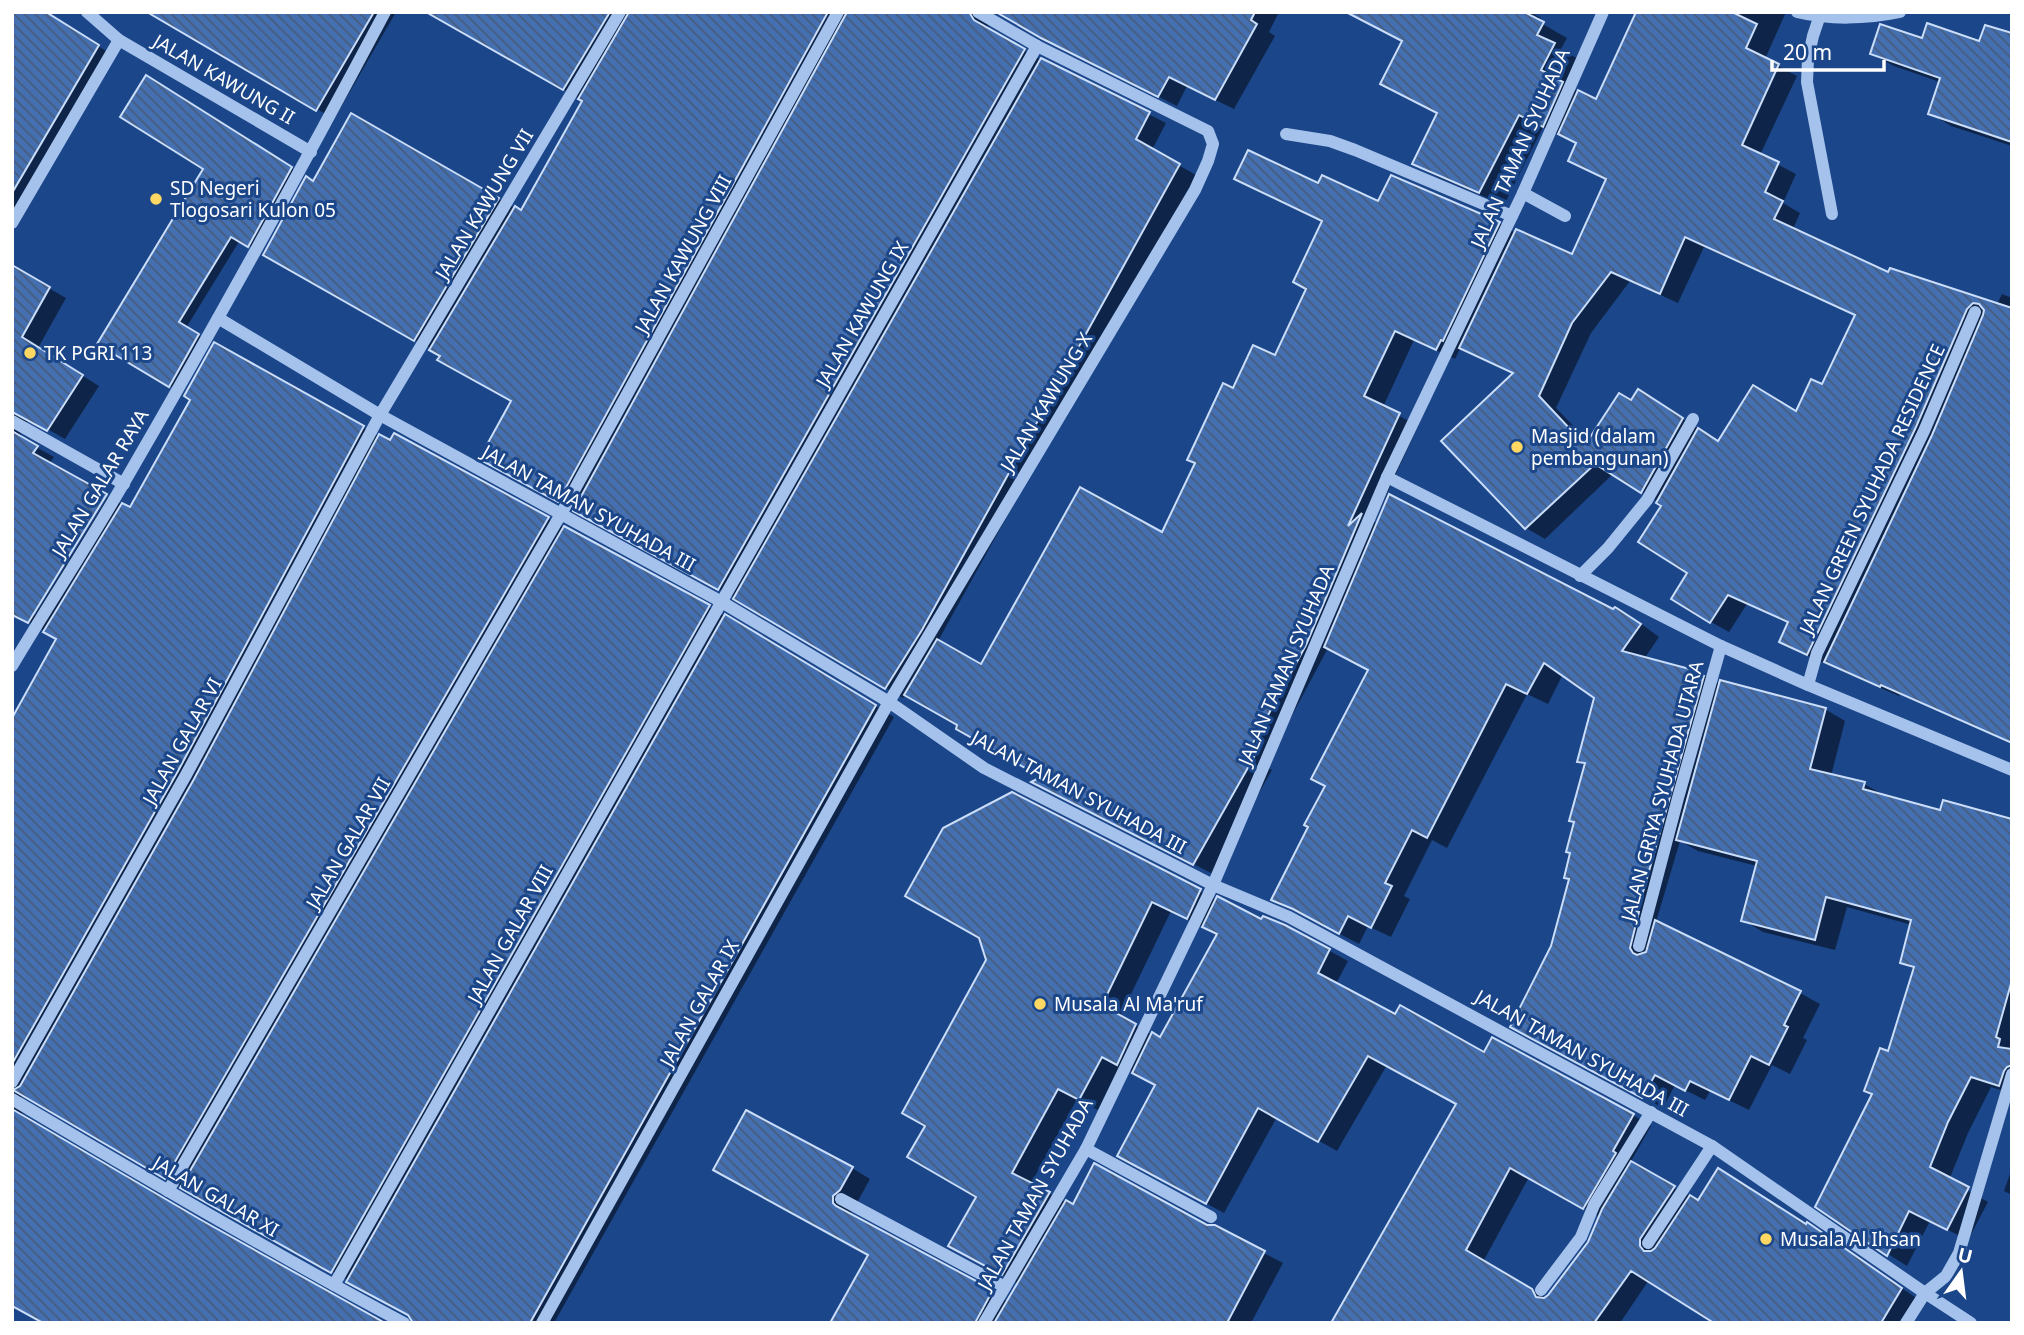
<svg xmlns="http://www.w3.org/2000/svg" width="2024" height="1335" viewBox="0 0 2024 1335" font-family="'Noto Sans',sans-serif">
<defs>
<pattern id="building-back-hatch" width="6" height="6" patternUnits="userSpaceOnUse" patternTransform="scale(1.75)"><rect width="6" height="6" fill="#4470b2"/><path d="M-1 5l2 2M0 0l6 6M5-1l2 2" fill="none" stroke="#485c7a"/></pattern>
</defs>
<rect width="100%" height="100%" fill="#1b4689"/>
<!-- shadow -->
<g fill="#0007" fill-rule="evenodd">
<path d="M12 12H45L114 56 12 233Z"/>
<path d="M152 12H396L334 119Z"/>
<path d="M429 12H1279L1269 32 1275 36 1234 109 1187 86 1177 106 1062 48 1003 14 997 13 989 17 987 24 992 32 1041 60 1166 123 1152 150 1196 175 938 641 982 666 1163 535 1234 390 1276 357 1307 289 1323 222 1237 178 1319 185 1379 203 1499 223 1516 233 1573 256 1608 180 1570 160 1578 144 1543 127 1504 205 1438 177 1414 164 1439 114 1382 84 1403 41 1360 12H1530L1541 18 1539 22 1567 38 1561 49 1578 59 1565 85 1597 101 1638 12H1786L1765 59 1797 76 1760 155 1796 174 1783 203 1800 213 1793 229 1889 274 1997 304 2002 294 2012 298V743L1900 694 1899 696 1844 672 1827 662 1826 664 1799 652 1781 641 1790 623 1747 604 1729 632 1711 622 1689 573 1663 505 1613 474 1545 539 1526 528 1444 441 1515 374 1463 348 1460 349 1455 359 1414 340 1383 407 1418 426 1374 522 1636 620 1659 637 1644 659 1701 674 1721 685 1825 709 1845 721 1831 776 1864 784 1884 795 1942 812 2012 821V1076L2007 1092 1991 1087 1968 1133 1949 1180 1988 1202 1968 1240 1930 1221 1907 1266 1888 1254 1874 1095 1915 970 1902 962 1912 925 1847 907 1835 950 1763 932 1743 920 1757 866 1698 851 1680 841 1656 922 1800 993 1820 1004 1803 1038 1807 1040 1790 1074 1772 1065 1749 1110 1710 1091 1705 1100 1675 1085 1663 1108 1532 1038 1552 947 1571 880 1572 853 1586 765 1579 761 1596 697 1563 674 1548 704 1527 694 1447 848 1432 840 1404 896 1410 899 1391 937 1368 926 1359 944 1273 899 1310 827 1369 670 1328 648 1265 766 1272 770 1213 874 1052 792 1044 777 959 725 906 694 903 698 737 599 499 469 513 401 442 355 265 255 314 183 351 116 522 212 584 101ZM1704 247 1856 316 1823 386 1797 413 1719 442 1657 402H1631L1589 442 1556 408 1591 333 1630 281 1678 303Z"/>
<path d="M2012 35V146L1951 126 1930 113 1940 82 1894 66 1872 54 1924 40 1981 43Z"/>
<path d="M147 77 299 173 257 250 240 240 186 328 206 340 178 391 99 343 205 169Z"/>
<path d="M12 267 66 298 38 348 99 386 65 439 35 422 29 421 22 426 20 433 24 440 30 462 38 448 54 457 49 464 32 613 35 615 108 497 131 509 192 400 215 345 391 443 395 435 709 607 894 717 554 1323H414L410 1315 200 1197 22 1094 21 1111 26 1119 12 1304V721L106 554 43 630 12 613Z"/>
<path d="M1012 794 1217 900 1262 921 1284 926 1348 961 1336 984 1396 1016 1633 1115 1651 1126 1630 1163 1691 1197 1699 1202 1807 1226 1826 1235 1919 1300 1906 1323H1717L1649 1280 1620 1323H1333L1458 1104 1387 1065 1337 1151 1277 1117 1224 1213 1137 1166 1157 1085 1121 1066 1098 1110 1077 1099 1031 1184 1073 1206 1214 1227 1283 1263 1251 1323H832L870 1255 733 1180 852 1168 870 1179 858 1201 851 1206V1215L853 1217 1009 1302 1019 1284 968 1256 978 1196 927 1126 987 960ZM1171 911 1219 935 1160 1039 1120 1017ZM1529 1177 1600 1217 1590 1243 1546 1298 1483 1262Z"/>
<path d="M2012 1168V1195L2004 1191Z"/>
</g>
<!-- building -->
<g fill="url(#building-back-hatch)" stroke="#caddf9" stroke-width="2">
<path d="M12 12H46L99 45 12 193Z"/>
<path d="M147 12H374L316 111Z"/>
<path d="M426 12H610L563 90Z"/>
<path d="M629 12H828L558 502 479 459 511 401 437 360 440 356 429 350 515 206 521 210 582 101 578 99Z"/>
<path d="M847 12H969L974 20 1025 49 718 590 573 511Z"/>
<path d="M996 12H1255L1251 20 1257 24 1215 100 1169 77 1158 97 1041 38Z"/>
<path d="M1346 12H1524L1544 22 1537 35 1555 43 1541 70 1563 82 1543 127 1519 115 1479 193 1412 164 1437 113 1380 84 1402 41Z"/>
<path d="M1636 12H1732L1757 24 1746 48 1779 64 1742 145 1779 162 1765 192 1783 201 1774 219 1888 272 1890 268 2012 308V743L1881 685 1880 687 1824 662 1932 435 1983 315 1984 310 1979 304 1973 303 1967 309 1916 427 1807 655 1779 642 1788 622 1728 595 1710 623 1671 599 1687 573 1638 542 1661 506 1656 503 1698 428 1718 441 1753 385 1796 411 1811 379 1822 384 1855 315 1685 237 1660 294 1611 272 1572 323 1539 396 1585 445 1619 393 1631 400 1638 389 1683 418 1641 493 1595 464 1525 529 1441 441 1513 373 1459 348 1516 229 1572 254 1606 179 1568 161 1576 143 1558 134 1578 90 1596 99Z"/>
<path d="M1927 23 1979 41 1985 25 2012 33V142L1928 114 1940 78 1870 54 1880 24 1922 38Z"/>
<path d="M1041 58 1150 112 1136 139 1180 164 922 630 885 689 733 599Z"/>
<path d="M146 75 292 167 248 247 231 237 179 322 199 334 169 387 97 344 203 169 120 117Z"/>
<path d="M351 113 499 198 414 341 263 255 306 176 313 181Z"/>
<path d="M1248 150 1318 183 1322 175 1378 201 1391 175 1500 222 1443 341 1441 340 1436 350 1395 331 1364 396 1400 413 1348 526 1362 513 1306 645 1247 754 1254 757 1193 865 1031 782 1041 777 956 729 957 725 904 695 937 639 981 664 1080 487 1162 532 1195 463 1187 460 1223 383 1233 388 1253 345 1275 355 1306 289 1293 282 1322 221 1234 179Z"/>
<path d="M12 265 50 287 22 337 83 375 47 431 12 412Z"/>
<path d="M214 342 364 426 178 771 12 1064V718L56 639 43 632 122 503 130 507 190 400 184 396Z"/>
<path d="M12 431 38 446 33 453 107 494 28 623 12 615Z"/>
<path d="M394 433 549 517 165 1179 13 1090 20 1086 194 779 379 434 390 440Z"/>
<path d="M1389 494 1613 609 1615 607 1641 624 1622 651 1701 672V675L1704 676 1644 889 1636 911 1639 912 1630 948 1633 953 1637 955 1646 952 1655 920 1801 991 1784 1025 1788 1027 1769 1065 1751 1056 1729 1100 1690 1081 1685 1091 1655 1075 1642 1098 1510 1027 1551 946 1569 879 1564 878 1570 853 1566 852 1574 822 1569 821 1585 763 1577 762 1594 698 1544 663 1527 694 1506 684 1427 838 1412 830 1385 883 1392 886 1371 928 1348 916 1339 934 1293 909 1271 900 1308 827 1304 825 1325 786 1311 779 1368 670 1324 647Z"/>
<path d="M564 526 710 605 331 1273 180 1188Z"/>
<path d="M725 614 876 705 530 1323H413L408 1315 346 1282Z"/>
<path d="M1720 680 1826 708 1810 769 1865 782 1863 789 1940 810 1943 800 2012 819V980L1996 1037 2000 1039 1998 1047 2012 1049V1065L2007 1067 2004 1071 1999 1086 1971 1077 1948 1122 1930 1167 1969 1187 1947 1230 1909 1211 1887 1256 1815 1207 1872 1094 1864 1091 1880 1048 1888 1051 1914 967 1900 963 1911 920 1826 897 1815 940 1741 921 1757 861 1676 840Z"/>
<path d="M1012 792 1201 889 1187 919 1152 902 1102 1005 1136 1024 1117 1065 1102 1057 1079 1100 1058 1089 1012 1173 1050 1192 1002 1275 948 1246 976 1197 907 1157 925 1126 902 1113 986 960 979 938 905 896 943 828Z"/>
<path d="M1217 896 1261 919 1263 916 1285 925 1330 949 1318 973 1395 1014 1400 1005 1484 1052 1492 1037 1634 1114 1613 1151 1616 1153 1583 1209 1510 1168 1466 1250 1532 1289 1536 1297 1544 1298 1548 1295 1588 1242 1602 1209 1631 1161 1675 1186 1640 1239V1246L1644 1251H1651L1655 1248 1690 1195 1698 1200 1718 1168 1806 1224 1807 1222 1902 1288 1881 1323H1714L1631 1271 1594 1323H1331L1456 1104 1368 1056 1318 1142 1258 1108 1206 1204 1117 1156 1155 1085 1132 1073 1152 1032 1160 1037 1217 934 1202 927Z"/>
<path d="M12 1109 203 1221 385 1323H43L12 1306Z"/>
<path d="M746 1110 853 1167 840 1190 833 1196V1203L836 1206 993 1290 975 1323H830L868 1255 713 1170Z"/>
<path d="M1094 1163 1207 1225H1215L1265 1251 1227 1323H994L1066 1200 1073 1204Z"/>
</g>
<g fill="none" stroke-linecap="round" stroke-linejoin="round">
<!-- minor -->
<g stroke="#a5c2ec" stroke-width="12">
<path d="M87 12 119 40 311 152"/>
<path d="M1797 12C1829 20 1867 19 1900 12"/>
<path d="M1819 18 1813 36 1808 59 1807 82 1832 214"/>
<path d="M1286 134 1330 141 1355 150 1512 216"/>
<path d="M1523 193 1565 216"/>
<path d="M12 223 119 40"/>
<path d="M218 318 380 415 720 601 889 702 984 768 1213 885 1289 917 1712 1146 1925 1293 1971 1323"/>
<path d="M12 421 124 484"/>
<path d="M1387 477 1721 646 1808 685 2012 770"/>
<path d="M1580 576 1608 548 1647 500 1693 419"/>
<path d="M12 666C49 604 89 543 125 481 215 326 301 170 385 12"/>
<path d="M1808 685 1817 653 1924 431 1975 312"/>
<path d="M1639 946 1678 798 1721 646"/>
<path d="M12 1082 186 775 380 415 620 12"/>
<path d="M12 1099C142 1176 271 1252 404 1323"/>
<path d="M1086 1149 1211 1217"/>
<path d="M168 1191 561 514 838 12"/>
<path d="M841 1199 1005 1287"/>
<path d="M1648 1243 1712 1146"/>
<path d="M334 1285 1037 46"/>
<path d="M1541 1290 1581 1237 1594 1205 1651 1112"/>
<path d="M542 1323 889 702 1195 190 1208 161 1213 144 1208 131 1037 46 978 12"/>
<path d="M984 1323 1086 1149 1213 885 1387 477 1523 193 1603 12"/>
<path d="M1906 1323 1925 1293 1946 1276 1959 1253 2012 1074"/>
</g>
</g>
<!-- markers -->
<g fill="#fed862" stroke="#1b4689" stroke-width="2.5">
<circle cx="156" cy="199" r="7"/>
<circle cx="30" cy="353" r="7"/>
<circle cx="1517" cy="447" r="7"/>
<circle cx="1040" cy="1004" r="7"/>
<circle cx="1766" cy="1239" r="7"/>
</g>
<g text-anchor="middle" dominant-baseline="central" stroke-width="6" stroke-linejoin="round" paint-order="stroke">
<!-- street labels -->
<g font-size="19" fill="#fff" stroke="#1b4689">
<text transform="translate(224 79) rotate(30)">JALAN KAWUNG II</text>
<text transform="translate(1520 148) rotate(-66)">JALAN TAMAN SYUHADA</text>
<text transform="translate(484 204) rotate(-59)">JALAN KAWUNG VII</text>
<text transform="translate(683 254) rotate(-61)">JALAN KAWUNG VIII</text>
<text transform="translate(862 314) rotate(-60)">JALAN KAWUNG IX</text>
<text transform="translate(1046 402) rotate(-59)">JALAN KAWUNG X</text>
<text transform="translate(100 483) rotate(-59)">JALAN GALAR RAYA</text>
<text transform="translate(1872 489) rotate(-65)">JALAN GREEN SYUHADA RESIDENCE</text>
<text transform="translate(589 508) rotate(29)">JALAN TAMAN SYUHADA III</text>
<text transform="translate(1286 665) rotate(-67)">JALAN TAMAN SYUHADA</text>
<text transform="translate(182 741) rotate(-61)">JALAN GALAR VI</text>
<text transform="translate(1662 791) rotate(-75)">JALAN GRIYA SYUHADA UTARA</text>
<text transform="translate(1079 792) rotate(28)">JALAN TAMAN SYUHADA III</text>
<text transform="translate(348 843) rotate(-60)">JALAN GALAR VII</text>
<text transform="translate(510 934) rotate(-61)">JALAN GALAR VIII</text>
<text transform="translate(699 1003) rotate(-61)">JALAN GALAR IX</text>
<text transform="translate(1582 1053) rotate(29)">JALAN TAMAN SYUHADA III</text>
<text transform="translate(1035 1194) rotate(-61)">JALAN TAMAN SYUHADA</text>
<text transform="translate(216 1196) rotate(30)">JALAN GALAR XI</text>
</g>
<!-- poi labels -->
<g font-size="19" fill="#fff" stroke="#1b4689" text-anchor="start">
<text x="170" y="188">SD Negeri<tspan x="170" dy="22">Tlogosari Kulon 05</tspan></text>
<text x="44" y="353">TK PGRI 113</text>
<text x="1531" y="436">Masjid (dalam<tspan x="1531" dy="22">pembangunan)</tspan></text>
<text x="1054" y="1004">Musala Al Ma'ruf</text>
<text x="1780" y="1239">Musala Al Ihsan</text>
</g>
</g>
<!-- border -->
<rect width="2024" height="1335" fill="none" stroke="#ffffff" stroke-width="28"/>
<!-- north arrow -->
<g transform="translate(1961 1272) rotate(14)" stroke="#1b4689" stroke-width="5" paint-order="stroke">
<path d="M0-5L12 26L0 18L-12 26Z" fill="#ffffff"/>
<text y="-10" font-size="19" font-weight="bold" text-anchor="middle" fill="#ffffff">U</text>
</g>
<!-- scale -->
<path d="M1772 60v10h112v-10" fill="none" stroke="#ffffff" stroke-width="3.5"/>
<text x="1783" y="60" font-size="21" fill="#ffffff" stroke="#1b4689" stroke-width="5" paint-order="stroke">20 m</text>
</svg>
